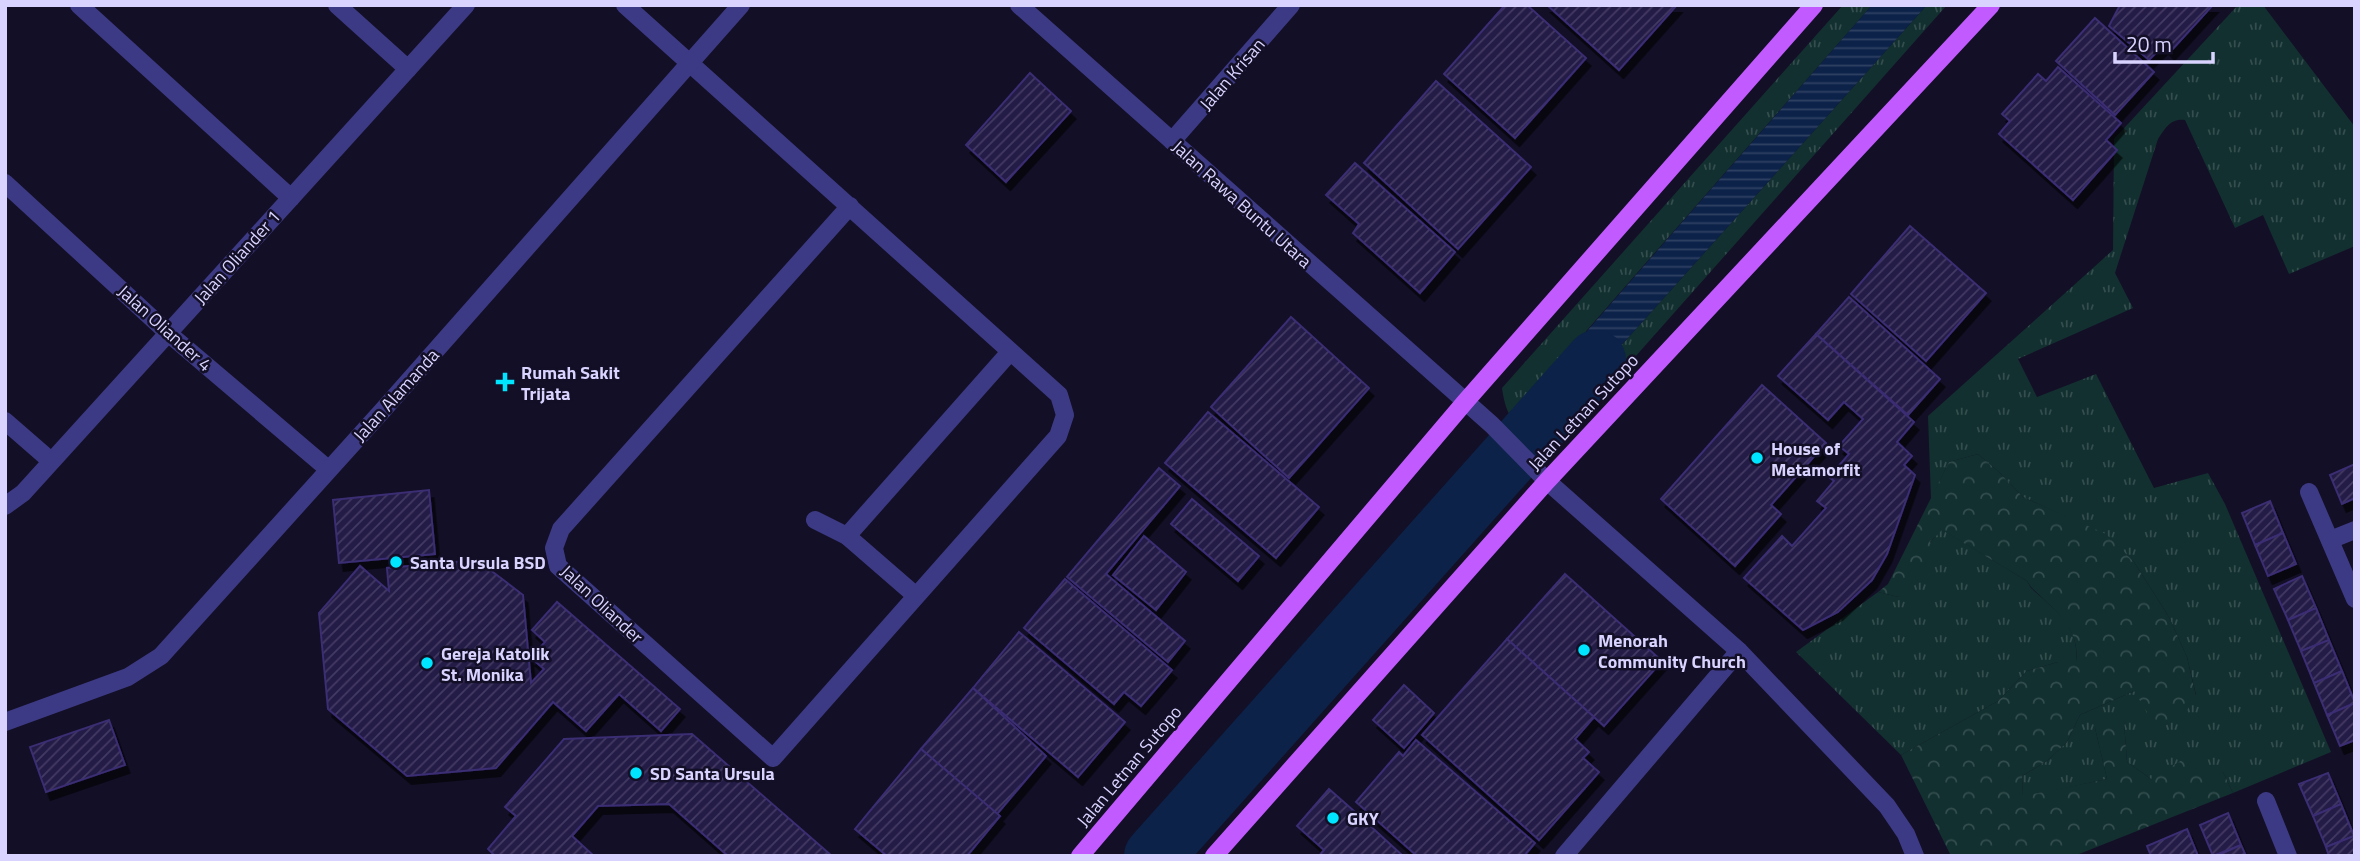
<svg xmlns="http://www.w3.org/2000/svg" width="2360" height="861" viewBox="0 0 2360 861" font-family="'Titillium Web',sans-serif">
<defs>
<pattern id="grass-tufts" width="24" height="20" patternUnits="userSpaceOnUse" patternTransform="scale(1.75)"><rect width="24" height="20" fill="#12302f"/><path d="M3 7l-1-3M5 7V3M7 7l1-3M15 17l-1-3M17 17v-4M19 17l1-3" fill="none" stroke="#344d4e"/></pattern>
<pattern id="forest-crowns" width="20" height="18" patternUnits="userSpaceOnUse" patternTransform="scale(1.75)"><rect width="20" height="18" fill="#12302f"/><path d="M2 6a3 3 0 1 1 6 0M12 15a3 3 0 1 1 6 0" fill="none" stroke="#344d4e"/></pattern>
<pattern id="water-rules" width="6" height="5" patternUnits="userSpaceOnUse" patternTransform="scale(1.75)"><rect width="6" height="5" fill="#0c2248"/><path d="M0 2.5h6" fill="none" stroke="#2f4163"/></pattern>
<pattern id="building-hatch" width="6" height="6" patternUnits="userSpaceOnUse" patternTransform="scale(1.75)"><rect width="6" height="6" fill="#241b47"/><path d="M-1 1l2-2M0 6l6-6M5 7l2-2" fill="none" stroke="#433b63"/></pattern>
<filter id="shadow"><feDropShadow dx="4.5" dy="8" stdDeviation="0" flood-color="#0009"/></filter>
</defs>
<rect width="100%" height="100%" fill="#130f26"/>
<!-- grass -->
<g fill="url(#grass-tufts)">
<path d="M1843 5H1872L1524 402 1548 427 1927 5H1947L1557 445H1537C1515 426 1506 417 1502 388Z"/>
<path d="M2238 5H2263L2355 127V246L2289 274 2263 215 2235 228 2185 120C2170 118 2165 129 2158 139L2115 273 2133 308 2018 359 2037 397 2096 374 2154 488 2208 473 2225 504 2331 752 2233 793 2223 772 2151 779 2127 762 2124 722 2095 728 2107 779 2023 797 2022 776 2047 761 2067 742 2080 715 2134 691 2196 695 2187 657 2169 617 2134 562 2106 535 2023 497 1999 472 1978 454 1949 462 1931 499 1928 416 2113 250 2114 139Z"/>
<path d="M1941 529 2027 581 2031 588C2055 610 2080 626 2076 662H2058L2027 671 1998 701 1901 755 1796 652 1878 592 1899 597 1930 543Z"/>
</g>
<!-- forest -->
<path fill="url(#forest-crowns)" d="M1978 454 1999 472 2023 497 2106 534 2134 562 2169 617 2187 657 2196 696 2184 715 2158 730 2134 691 2080 715 2067 742 2047 761 2022 776 2023 796 2107 779 2095 728 2103 719 2124 722 2127 762 2151 779 2182 760 2223 772 2233 793 2074 856H1951L1901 755 1998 701 2027 671 2058 662H2076C2081 628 2053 609 2031 587L2027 581 1942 530 1930 542 1936 550 1937 562 1927 576 1899 597 1878 592 1888 584 1949 462Z"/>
<!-- water -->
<path fill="url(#water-rules)" d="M1872 5H1927L1548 427 1524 403Z"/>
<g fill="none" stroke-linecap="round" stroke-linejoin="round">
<!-- river -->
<path stroke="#0c2248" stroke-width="60" d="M1154 856 1596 360"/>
</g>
<!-- building -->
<g fill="url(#building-hatch)" stroke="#3b2d73" stroke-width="2" filter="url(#shadow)">
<path d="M1505 5H1527L1586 58 1515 138 1444 74Z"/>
<path d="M1547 5H1677L1619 70Z"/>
<path d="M2120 5H2213L2170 52 2164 45 2149 60 2109 26Z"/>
<path d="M2095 18 2154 72 2115 115 2056 61Z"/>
<path d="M2058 67 2121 123 2106 140 2117 150 2073 200 1999 134 2010 121 2002 114 2038 74 2046 81Z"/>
<path d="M1030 73 1071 111 1006 182 966 145Z"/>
<path d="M1436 81 1531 167 1458 249 1364 163Z"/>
<path d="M1355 163 1455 252 1420 293 1353 233 1359 224 1326 195Z"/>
<path d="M1910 226 1986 293 1926 361 1851 294Z"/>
<path d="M1849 297 1940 379 1908 415 1816 334Z"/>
<path d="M1291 317 1369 388 1289 478 1211 407Z"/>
<path d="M1816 334 1914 422 1897 442 1912 456 1904 465 1915 475 1887 554 1872 580 1838 612 1803 630 1744 578 1782 536 1792 546 1826 508 1817 501 1834 481 1829 477 1849 454 1839 446 1863 419 1844 402 1828 420 1778 376Z"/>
<path d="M1762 385 1826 443 1771 505 1781 514 1735 566 1661 499Z"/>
<path d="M1208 412 1319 507 1276 558 1165 463Z"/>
<path d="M2355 464V498L2342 504 2330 475Z"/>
<path d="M1159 468 1180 486 1106 574 1185 641 1168 662 1067 577Z"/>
<path d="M429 490 435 554 339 563 333 500Z"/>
<path d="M1192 499 1259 556 1238 581 1171 524Z"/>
<path d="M2270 501 2283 533 2255 545 2242 513Z"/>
<path d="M2283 533 2296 564 2268 576 2255 545Z"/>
<path d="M1144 536 1186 572 1156 610 1113 575Z"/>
<path d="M477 560 523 595 531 683 544 669 531 658 545 642 532 630 557 602 680 709 661 731 619 694 586 731 553 702 496 768 407 776 328 709 319 613 360 566 389 591 387 568Z"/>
<path d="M1565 574 1662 661 1604 726 1507 639Z"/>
<path d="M2302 576 2316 608 2288 620 2274 589Z"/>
<path d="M1065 579 1172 670 1141 706 1124 692 1114 704 1024 628Z"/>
<path d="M2316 608 2329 640 2301 651 2288 620Z"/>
<path d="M1019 632 1125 722 1078 777 973 688Z"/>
<path d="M1507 639 1594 717 1575 739 1589 752 1583 758 1599 772 1539 840 1422 735Z"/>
<path d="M2329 640 2342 671 2314 683 2301 651Z"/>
<path d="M2342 671 2355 703 2327 715 2314 683Z"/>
<path d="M1404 685 1434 713 1404 748 1373 720Z"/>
<path d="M973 688 1046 756 997 814 921 749Z"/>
<path d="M2355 703V740L2340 746 2327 715Z"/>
<path d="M109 720 125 765 46 792 30 747Z"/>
<path d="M692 734 832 856H728L669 804 598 806 572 836 594 856H495L488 849 516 816 505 807 564 739Z"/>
<path d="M1416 740 1535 843 1524 856H1417L1356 802 1399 752 1403 756Z"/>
<path d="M921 749 1000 816 967 856H887L855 829Z"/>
<path d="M2328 773 2341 804 2313 816 2299 784Z"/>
<path d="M1329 789 1354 811 1403 856H1319L1324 850 1297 826Z"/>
<path d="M2341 804 2354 836 2326 847 2313 816Z"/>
<path d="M2228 813 2241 845 2213 856 2200 825Z"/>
<path d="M2187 829 2198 856H2151L2147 846Z"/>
<path d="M2354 836 2355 856H2329L2326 847Z"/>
<path d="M2241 845 2246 856H2216Z"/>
</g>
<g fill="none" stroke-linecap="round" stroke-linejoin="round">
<!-- minor -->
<g stroke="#3d3a85" stroke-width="18">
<path d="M79 5 291 198"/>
<path d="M337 5 408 69"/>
<path d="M625 5 1059 395 1065 415 1058 436 773 758 558 566 554 548 561 529 850 206"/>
<path d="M1019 5 1492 425 1547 481 1739 651 1887 806 1906 834 1915 856"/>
<path d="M1172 141 1291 5"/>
<path d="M5 183 168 333 328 469"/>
<path d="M5 421 51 461"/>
<path d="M2309 492 2355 599"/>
<path d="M5 506 23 493 466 5"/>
<path d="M815 520 847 536 915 595"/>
<path d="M847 536 1010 352"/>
<path d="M2330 540 2355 530"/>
<path d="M5 722 128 677 161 656 383 410 741 5"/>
<path d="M2266 801 2288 856"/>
<path d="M1564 856 1739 651"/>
</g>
<!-- major -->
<g stroke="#c25bff" stroke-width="18">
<path d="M1080 856 1465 402 1814 5"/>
<path d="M1214 856 1547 481 1991 5"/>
</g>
</g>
<!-- markers -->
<g fill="#00e5ff" stroke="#130f26" stroke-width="2.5">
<path d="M501.5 371.5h7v7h7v7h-7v7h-7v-7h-7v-7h7z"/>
<circle cx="1757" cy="458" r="7"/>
<circle cx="396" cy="562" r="7"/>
<circle cx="1584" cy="650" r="7"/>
<circle cx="427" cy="663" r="7"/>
<circle cx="636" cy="773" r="7"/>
<circle cx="1333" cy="818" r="7"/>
</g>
<g text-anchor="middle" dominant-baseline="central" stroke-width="5" stroke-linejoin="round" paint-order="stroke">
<!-- street labels -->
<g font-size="18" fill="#d9d4ff" stroke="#130f26">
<text transform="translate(1232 74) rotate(-49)">Jalan Krisan</text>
<text transform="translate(1242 204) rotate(42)">Jalan Rawa Buntu Utara</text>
<text transform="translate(237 257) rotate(-48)">Jalan Oliander 1</text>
<text transform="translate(165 328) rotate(42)">Jalan Oliander 4</text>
<text transform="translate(396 395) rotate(-48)">Jalan Alamanda</text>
<text transform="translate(1583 412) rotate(-47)">Jalan Letnan Sutopo</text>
<text transform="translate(602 604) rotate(43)">Jalan Oliander</text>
<text transform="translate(1129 766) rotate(-50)">Jalan Letnan Sutopo</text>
</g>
<!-- poi labels -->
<g font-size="18" font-weight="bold" fill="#d9d4ff" stroke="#130f26" text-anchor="start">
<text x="521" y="372">Rumah Sakit<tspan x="521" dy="21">Trijata</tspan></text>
<text x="1771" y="448">House of<tspan x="1771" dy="21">Metamorfit</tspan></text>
<text x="410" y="562">Santa Ursula BSD</text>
<text x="1598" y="640">Menorah<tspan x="1598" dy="21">Community Church</tspan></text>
<text x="441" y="653">Gereja Katolik<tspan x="441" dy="21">St. Monika</tspan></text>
<text x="650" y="773">SD Santa Ursula</text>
<text x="1347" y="818">GKY</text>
</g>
</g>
<!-- border -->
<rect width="2360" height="861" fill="none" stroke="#d9d4ff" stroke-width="14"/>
<!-- scale -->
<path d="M2115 52v10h98v-10" fill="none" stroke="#d9d4ff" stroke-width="3.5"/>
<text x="2126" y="52" font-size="21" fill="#d9d4ff" stroke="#130f26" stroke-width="5" paint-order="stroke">20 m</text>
</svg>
